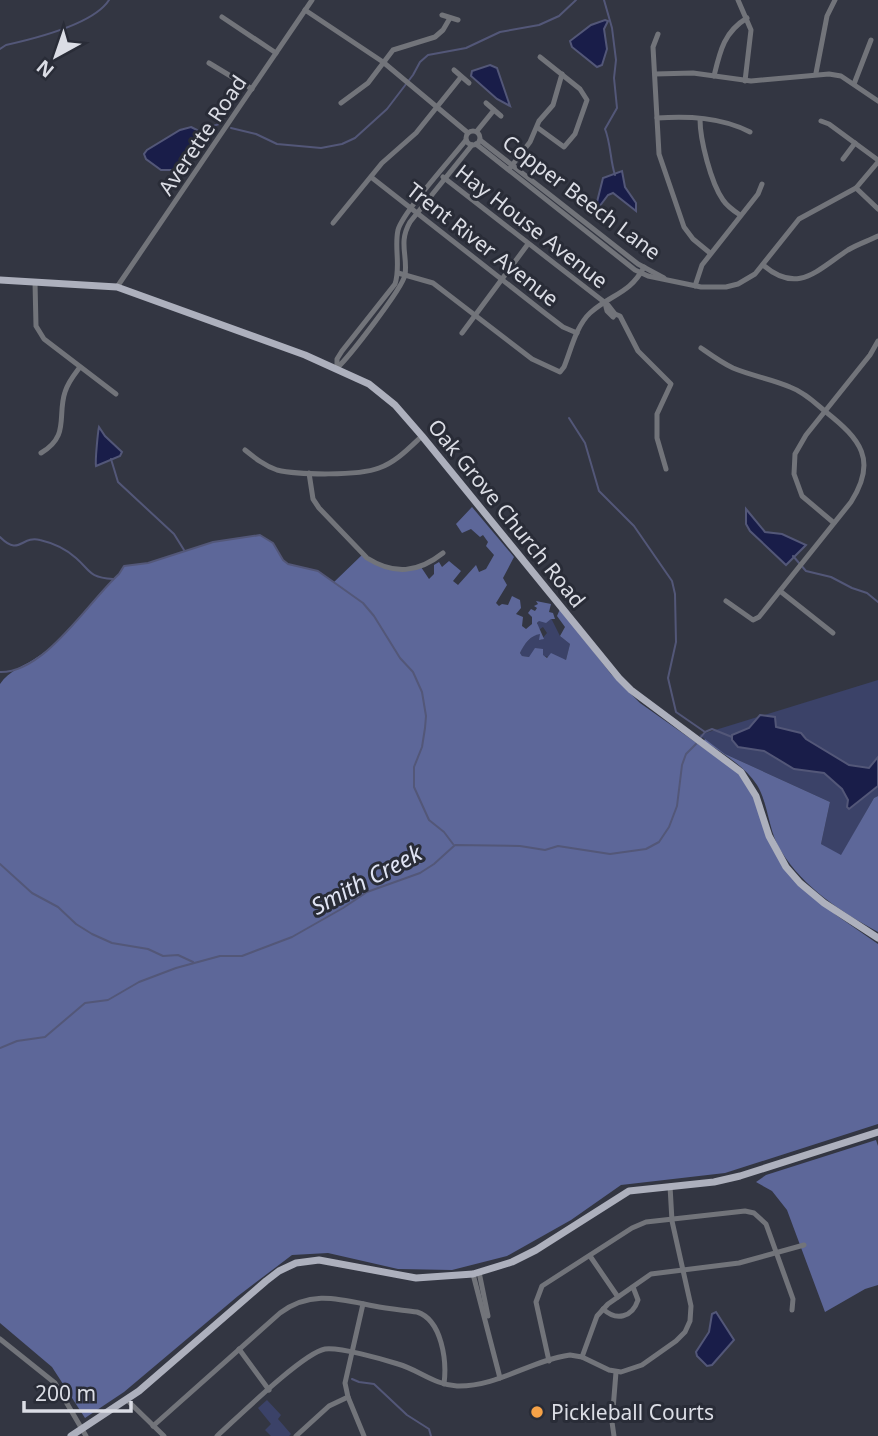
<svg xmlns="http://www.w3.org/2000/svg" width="878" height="1436" viewBox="0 0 878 1436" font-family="'Noto Sans',sans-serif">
<rect width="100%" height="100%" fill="#333642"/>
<!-- green -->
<g fill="#3b4268">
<path d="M551 618 560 636 570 644 566 660 543 656V649L529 657 522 656 520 653C524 643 531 636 540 633L541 640 547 633 543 627 540 629 536 627 539 620Z"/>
<path d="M878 680V796L874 798 841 856 821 844 830 802 725 754 699 735Z"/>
<path d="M267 1400 281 1415 278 1419 291 1434 289 1436H271L265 1430 271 1424 258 1408Z"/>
</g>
<!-- forest -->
<g fill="#5d6799">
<path d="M472 507 514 557 503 578 507 585 496 603 499 606 502 604 508 605 512 596 520 600 521 608 516 614 523 617 522 626 526 629 532 624V617L528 613 531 609 535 611 537 608 534 606 538 604 536 601 551 604 549 612 553 613 555 619H551L546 623 539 621 537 623 544 639 539 640 540 634C531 635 524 644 520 653L522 656 529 657 535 648 543 649V655L547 658 551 653 566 660 570 644 560 636 565 627 557 616 560 609 611 674 640 703 739 773 750 789 780 861 836 915 878 944V1124L725 1173 621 1185 571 1220 507 1256 452 1270 398 1269 328 1253 292 1255 238 1296 124 1392 85 1418 52 1367 0 1323V684C9 670 25 666 39 656 71 635 91 599 119 574L124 566 148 563 213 542 260 535 273 543 283 560 288 564 318 571 334 582 363 554 385 567H421L429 579 434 574V565L439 562 442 567 449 561 461 571 453 581 458 585 476 565 479 572 486 569 494 555 486 546 488 542 483 535 480 537 471 529 462 533 456 524Z"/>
<path d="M705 739 725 754 830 802 821 844 841 855 874 798 878 796V932C840 911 804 888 781 851 768 831 769 805 757 785 745 766 722 753 704 741Z"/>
<path d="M876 1140 878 1146V1285L865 1289 825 1312 787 1210 772 1191 756 1182 766 1175Z"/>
</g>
<!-- water -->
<g fill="#191d49" stroke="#535778" stroke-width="2">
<path d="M605 20 608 21 604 29 607 49 602 65 597 67 572 47 570 41 591 25Z"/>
<path d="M490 65 497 68 510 106 497 99 471 76 472 71Z"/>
<path d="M191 127 199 131C201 147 188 160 176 170H161L146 159 144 154 147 150 180 130Z"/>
<path d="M622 171 625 187 636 203V211L613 193 608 195 599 207 597 202 603 178Z"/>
<path d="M99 427 105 436 122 452 120 456 96 466C95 461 98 431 99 427Z"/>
<path d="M746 509 765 532 782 534 806 545 786 565 750 531 746 524Z"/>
<path d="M760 715 775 717 776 727 801 733 806 739 849 765 869 768 878 757V786L849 809 847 807 848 800 842 789 824 773 794 769 764 751 738 747 732 740V735L749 728Z"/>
<path d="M716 1312 734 1340 712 1365 707 1366 697 1356 696 1352 709 1332 712 1314Z"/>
</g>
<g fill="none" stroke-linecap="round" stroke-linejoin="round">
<!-- stream -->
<g stroke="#535778" stroke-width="2">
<path d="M604 0 612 28 616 60 614 78 617 108 605 129C611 144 610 160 615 175"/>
<path d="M0 49 6 45C33 39 94 24 109 0"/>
<path d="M231 128 256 134 277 144 321 148 342 144 355 138 387 109 413 75 420 62 428 55 466 48 500 32 539 25 559 16 576 0"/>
<path d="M199 131 219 124"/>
<path d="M569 418 585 443 599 491 634 526 672 581 675 594 676 642 668 678 676 712 705 732"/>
<path d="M111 459 118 482 174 534 184 550"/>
<path d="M0 537C20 557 21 535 40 540 53 543 66 549 76 558 91 571 88 577 113 579"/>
<path d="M793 556 806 571 831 577 852 588 867 593 878 602"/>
<path d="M0 672C45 673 88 602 119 574L124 566 148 563 213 542 260 535 273 543 283 560 288 564 318 571 363 603 374 616 400 658 413 672 422 692 426 716 425 728 422 747 414 767V787L429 820 444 832 453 844"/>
<path d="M701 737 705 732 712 729 732 737"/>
<path d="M0 864 32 893 58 907 76 924 92 934 112 943 148 949 163 956 178 955 193 962"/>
<path d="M0 1048 17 1041 45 1037 85 1003 108 1000 139 982 176 968 220 956H242L292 937 343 908 367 892 420 873 434 864 455 845 520 846 545 850 558 846 610 854 646 849 659 842 669 827 677 806 682 765 686 754 698 742"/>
<path d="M352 1379 359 1382 374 1384 407 1415 429 1429 431 1436"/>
</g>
<!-- minor -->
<g stroke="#72747a" stroke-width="5">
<path d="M738 0 751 30 745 81"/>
<path d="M305 10 383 62 468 133"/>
<path d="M442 15 458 20"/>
<path d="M222 17 276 53"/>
<path d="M658 34 653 47 659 154 684 227 693 239 710 253"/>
<path d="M209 63 252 89"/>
<path d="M454 70 469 83"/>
<path d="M816 73 827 16 835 0"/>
<path d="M655 74 693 73 751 81 829 74 841 76 878 101"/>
<path d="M714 76C720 51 724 32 747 18"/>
<path d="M854 84 871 40"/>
<path d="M341 103 368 83 393 50 435 37 443 30 450 18"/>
<path d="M486 103 501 116"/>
<path d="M657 118C688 116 721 117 750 132"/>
<path d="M700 119C700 140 711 183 723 200 727 206 734 211 740 215"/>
<path d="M821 121 829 124 878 160"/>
<path d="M538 128 564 147 575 134 587 100 580 89 540 57"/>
<circle cx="473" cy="138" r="7"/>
<path d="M477 131 494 110"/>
<path d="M480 140 638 264 664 278"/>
<path d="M476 144 635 270 648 276 701 287H726L738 284 755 274 799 219 856 188 878 162"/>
<path d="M843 159 855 143"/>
<path d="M510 168 530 142 539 121 553 105 562 74"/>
<path d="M371 177 546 314 563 327 577 333"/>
<path d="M443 177 608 305 615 314 613 317 607 311 605 303"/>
<path d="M856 188 878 209"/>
<path d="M333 223 382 163 416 133 461 77"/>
<path d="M763 265C798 295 817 270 848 250 858 244 868 241 878 236"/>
<path d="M398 273 433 283 532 359 560 372 564 367C571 350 576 326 590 313 611 294 630 294 644 267"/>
<path d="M35 282 36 326 44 339 116 394"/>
<path d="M695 286 702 265 758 194 762 184"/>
<path d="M117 287 312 0"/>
<path d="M615 314 620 316 638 351 671 384 657 414V438L666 469"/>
<path d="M462 333 528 244"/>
<path d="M701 348C711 355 722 363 733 368 752 376 772 379 790 387 804 392 815 403 826 412 860 439 878 460 851 502L759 617 753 620 726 601"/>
<path d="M337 368V359L342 351 395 284C401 266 394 248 398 230 403 212 452 158 466 140"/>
<path d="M337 368C349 357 402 289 405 275 408 255 398 243 410 222L472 145"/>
<path d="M245 450C255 458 265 466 277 470 298 475 359 476 379 468 396 462 409 448 422 436"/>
<path d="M41 453C70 436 57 416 65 392 68 382 74 375 80 367"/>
<path d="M309 473 313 499 319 508 367 558C394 575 418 573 443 553"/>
<path d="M834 523 802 496 794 474 795 454 806 435 870 355 878 341"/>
<path d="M780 591 833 633"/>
<path d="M590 1256 618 1297"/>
<path d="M479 1272 488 1316"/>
<path d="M473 1274 500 1378"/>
<path d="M363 1304 345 1383 348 1397 364 1436"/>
<path d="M603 1309C616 1321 632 1318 638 1300L633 1287"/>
<path d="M0 1339 55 1383 86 1436"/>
<path d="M239 1349 269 1390"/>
<path d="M582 1357 597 1316 608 1304 651 1274 739 1263 804 1245"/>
<path d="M549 1361 536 1302 542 1286 632 1228 646 1222 745 1211 754 1213 766 1224 793 1299 792 1310"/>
<path d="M127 1400 164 1436"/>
<path d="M153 1426 280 1313C311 1290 339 1299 374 1306 388 1309 403 1310 417 1312 442 1320 447 1361 444 1384"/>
<path d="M217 1436C237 1418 303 1353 325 1349 340 1347 382 1359 398 1364 419 1370 435 1385 457 1386 497 1387 532 1360 570 1355L582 1357 609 1370 621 1372 642 1365 676 1341 685 1332 690 1321 691 1306 672 1221 670 1186"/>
<path d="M296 1436 329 1406 348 1397"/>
<path d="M614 1436 612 1422 616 1372"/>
</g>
<!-- major -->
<g stroke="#adb0bd" stroke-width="7">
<path d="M0 280 117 287 305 355 369 384 395 405 422 436 619 678 631 690 741 772 756 796 769 836 786 867 800 883 824 903 878 938"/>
<path d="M71 1436 139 1391 266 1281 279 1271 296 1263 319 1260 416 1278 473 1274 512 1262 536 1250 629 1191 714 1182 740 1176 878 1132"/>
</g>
</g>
<!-- markers -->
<circle fill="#f6a247" stroke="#292c37" stroke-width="2.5" cx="537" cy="1412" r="7"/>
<g text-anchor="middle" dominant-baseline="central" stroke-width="6" stroke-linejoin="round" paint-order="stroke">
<!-- street labels -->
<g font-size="21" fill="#dbdde5" stroke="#292c37">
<text transform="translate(202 135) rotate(-56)">Averette Road</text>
<text transform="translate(582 197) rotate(37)">Copper Beech Lane</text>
<text transform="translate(532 226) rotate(38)">Hay House Avenue</text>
<text transform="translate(483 244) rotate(38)">Trent River Avenue</text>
<text transform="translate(507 513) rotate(51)">Oak Grove Church Road</text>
</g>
<!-- poi labels -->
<g font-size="21" fill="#dbdde5" stroke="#292c37" text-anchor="start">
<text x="551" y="1412">Pickleball Courts</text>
</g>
<!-- water labels -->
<g font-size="23" font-style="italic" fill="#e0e4f4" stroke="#292c37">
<text transform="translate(366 879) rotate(-28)">Smith Creek</text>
</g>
</g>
<!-- north arrow -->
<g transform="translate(56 56) rotate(220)" stroke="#292c37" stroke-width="5" paint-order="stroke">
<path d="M0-5L12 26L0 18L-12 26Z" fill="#dbdde5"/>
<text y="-10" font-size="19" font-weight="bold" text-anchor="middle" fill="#dbdde5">N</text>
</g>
<!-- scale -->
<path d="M24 1401v10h107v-10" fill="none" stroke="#dbdde5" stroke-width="3.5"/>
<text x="35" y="1401" font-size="21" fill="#dbdde5" stroke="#292c37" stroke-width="5" paint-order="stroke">200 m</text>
</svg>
